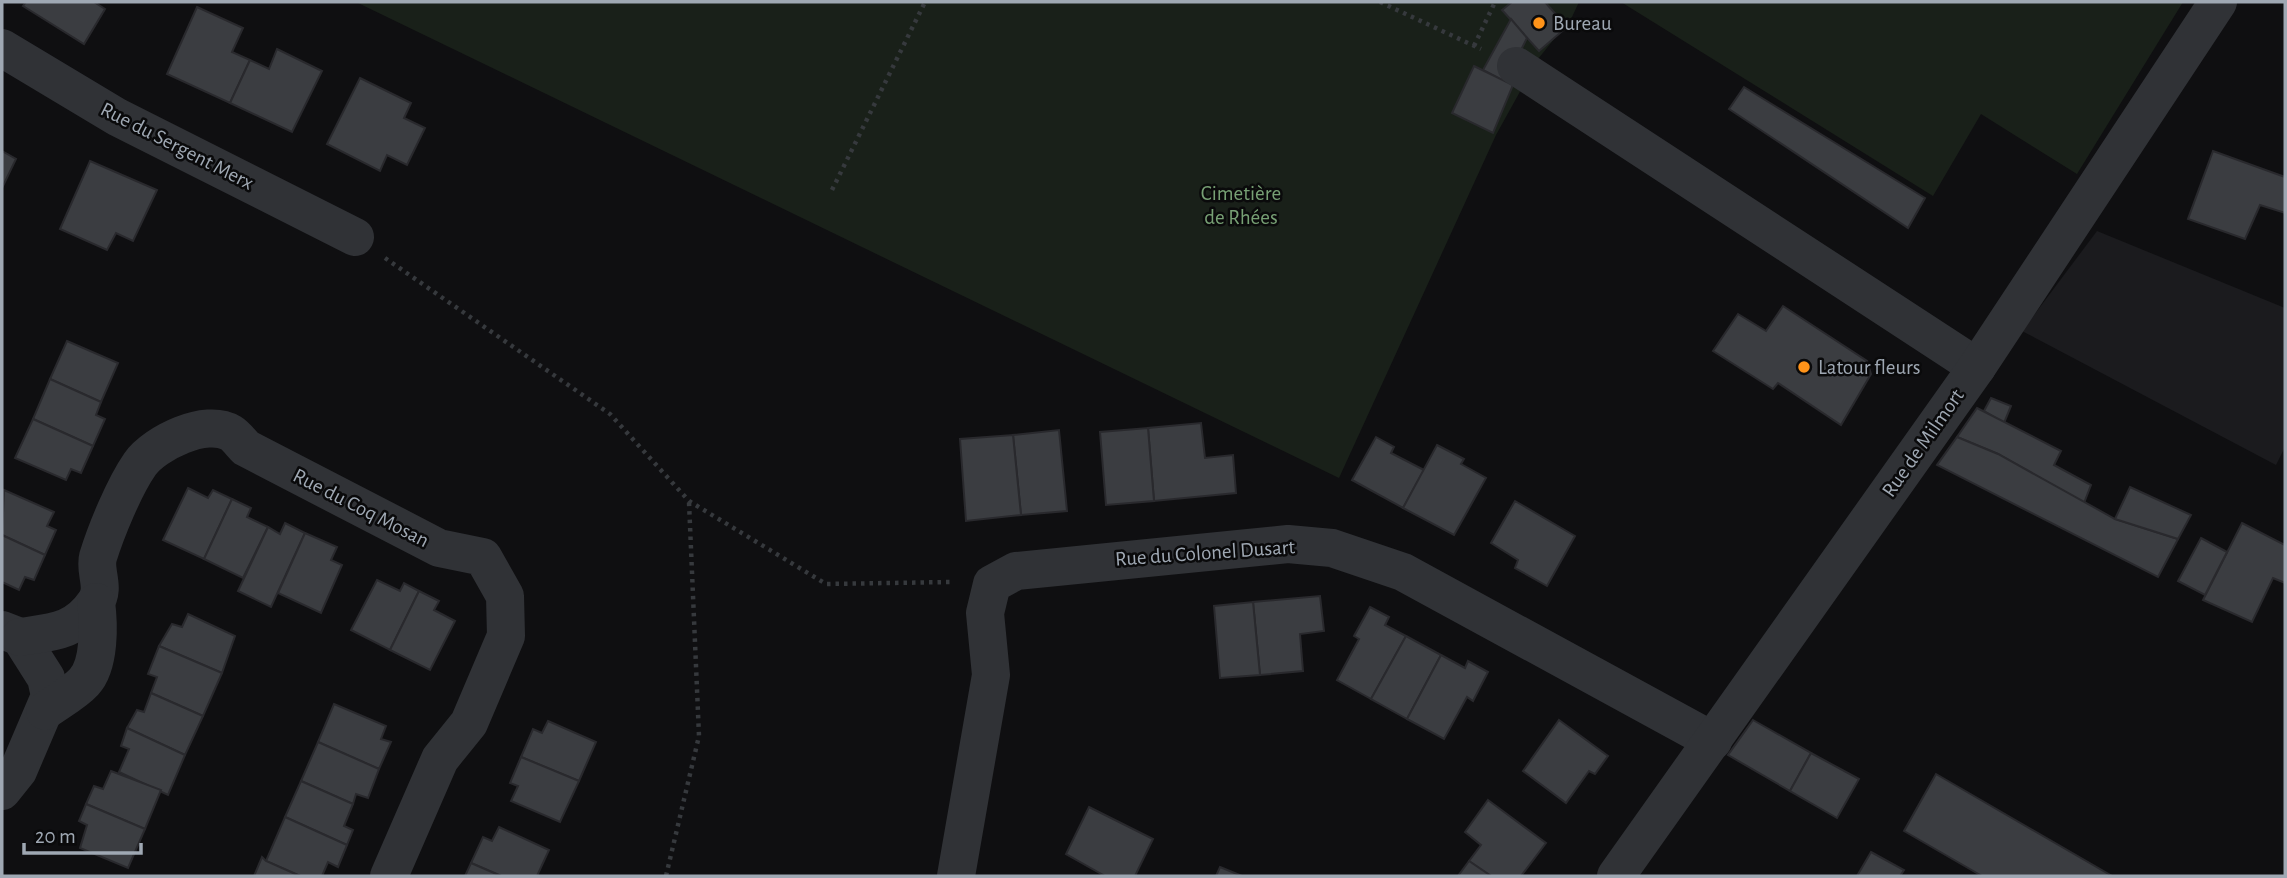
<svg xmlns="http://www.w3.org/2000/svg" width="2287" height="878" viewBox="0 0 2287 878" font-family="'Alegreya Sans',sans-serif">
<rect width="100%" height="100%" fill="#0f0f11"/>
<!-- built -->
<path fill="#1b1b1e" d="M2097 231 2285 308V447L2276 465 2022 331Z"/>
<!-- green -->
<g fill="#192019">
<path d="M356 2H1579L1572 17 1538 59 1496 135 1339 478Z"/>
<path d="M1621 2H2183L2077 174 1981 114 1933 196Z"/>
</g>
<!-- building -->
<g fill="#3b3d41" stroke="#29292d" stroke-width="2">
<path d="M26 2H94L105 9 84 44 23 6Z"/>
<path d="M1512 2H1545L1567 27 1539 51 1502 10Z"/>
<path d="M197 7 243 28 232 52 250 60 230 103 167 74Z"/>
<path d="M1511 19 1527 38 1505 82 1483 70Z"/>
<path d="M277 49 322 71 292 132 230 103 250 60 269 69Z"/>
<path d="M1474 66 1513 85 1493 133 1452 113Z"/>
<path d="M360 78 411 103 404 118 425 128 407 165 387 155 380 171 327 144Z"/>
<path d="M1744 87 1925 198 1908 228 1729 109Z"/>
<path d="M2 151 16 159 2 188Z"/>
<path d="M2213 151 2285 177V213L2260 205 2245 239 2188 219Z"/>
<path d="M90 161 157 190 133 241 116 233 107 250 60 229Z"/>
<path d="M1783 306 1867 361 1871 374 1841 425 1778 383 1773 389 1713 351 1738 314 1766 331Z"/>
<path d="M67 341 118 363 101 402 50 379Z"/>
<path d="M50 379 101 402 96 415 105 419 93 446 33 419Z"/>
<path d="M1991 398 2011 406 2004 423 1984 411Z"/>
<path d="M1977 408 2061 451 2054 465 2091 485 2084 503 1998 454 1957 437Z"/>
<path d="M33 419 93 446 81 473 71 469 66 480 15 458Z"/>
<path d="M1201 423 1205 458 1233 455 1236 493 1154 501 1148 428Z"/>
<path d="M1148 428 1154 501 1106 505 1100 432Z"/>
<path d="M1059 430 1067 511 1021 515 1013 435Z"/>
<path d="M1013 435 1021 515 966 521 960 439Z"/>
<path d="M1376 437 1394 447 1391 453 1424 470 1403 508 1352 480Z"/>
<path d="M1957 437 1998 454 2115 519 2178 539 2158 577 1937 465Z"/>
<path d="M1437 445 1464 459 1461 464 1486 478 1454 535 1403 508Z"/>
<path d="M2130 487 2191 515 2178 539 2115 519Z"/>
<path d="M188 488 208 498 213 490 232 499 204 559 163 540Z"/>
<path d="M4 490 54 512 47 526 56 530 45 555 2 535Z"/>
<path d="M232 499 251 508 247 517 268 527 243 578 204 559Z"/>
<path d="M1515 501 1575 536 1547 586 1515 568 1518 560 1491 543Z"/>
<path d="M285 523 305 533 271 607 238 591 268 527 280 534Z"/>
<path d="M2242 523 2285 545V583L2273 578 2252 622 2203 600Z"/>
<path d="M305 533 337 547 331 560 342 565 321 613 278 593Z"/>
<path d="M2 535 45 555 34 580 25 577 19 590 2 582Z"/>
<path d="M2201 538 2227 552 2205 595 2178 581Z"/>
<path d="M377 580 400 591 404 583 419 591 390 650 351 630Z"/>
<path d="M419 591 439 601 434 610 455 621 430 670 390 650Z"/>
<path d="M1320 596 1324 631 1300 634 1303 671 1260 675 1253 602Z"/>
<path d="M1253 602 1260 675 1220 678 1214 606Z"/>
<path d="M1370 607 1389 617 1385 625 1406 636 1371 699 1337 680 1359 639 1354 636Z"/>
<path d="M188 614 235 636 222 673 159 646 172 624 182 627Z"/>
<path d="M1406 636 1441 655 1407 719 1371 699Z"/>
<path d="M159 646 222 673 203 716 151 693 157 677 148 674Z"/>
<path d="M1441 655 1465 668 1468 661 1488 672 1473 701 1467 697 1444 739 1407 719Z"/>
<path d="M151 693 203 716 185 755 127 728 137 710 144 712Z"/>
<path d="M334 704 386 726 381 739 391 742 379 769 318 742Z"/>
<path d="M1559 720 1608 756 1595 774 1589 771 1566 803 1523 771Z"/>
<path d="M1753 720 1811 753 1790 791 1728 755Z"/>
<path d="M548 721 596 742 579 781 521 757 533 729 542 733Z"/>
<path d="M127 728 185 755 168 795 119 772 129 749 121 746Z"/>
<path d="M318 742 379 769 368 798 356 794 353 804 301 781Z"/>
<path d="M1811 753 1859 779 1837 818 1790 791Z"/>
<path d="M521 757 579 781 560 822 511 801 518 786 510 783Z"/>
<path d="M111 771 161 790 145 829 86 804 94 786 103 789Z"/>
<path d="M1936 774 2112 876H1982L1904 831Z"/>
<path d="M301 781 353 804 344 826 353 830 347 845 285 817Z"/>
<path d="M1488 800 1546 843 1521 876H1491L1469 861 1481 845 1465 832Z"/>
<path d="M86 804 145 829 128 868 80 848 87 825 79 821Z"/>
<path d="M1089 807 1153 839 1135 876H1105L1066 854Z"/>
<path d="M285 817 347 845 338 867 328 862 322 876H300L266 861Z"/>
<path d="M499 827 549 850 537 876H501L471 863 483 837 492 841Z"/>
<path d="M1871 852 1904 870 1900 876H1857Z"/>
<path d="M262 857 266 861 300 876H254Z"/>
<path d="M1469 861 1491 876H1458Z"/>
<path d="M471 863 501 876H465Z"/>
<path d="M1220 867 1242 876H1216Z"/>
</g>
<g fill="none" stroke-linecap="round" stroke-linejoin="round">
<!-- path -->
<g stroke="#36393d" stroke-width="4.5" stroke-dasharray="3.5 5" stroke-linecap="butt">
<path d="M1380 2 1481 49"/>
<path d="M1474 46 1495 2"/>
<path d="M832 190 925 2"/>
<path d="M385 258 610 414 689 501 826 584 952 582"/>
<path d="M666 876 699 736 689 502"/>
</g>
<!-- minor -->
<g stroke="#303236" stroke-width="38">
<path d="M2 48 117 117 355 237"/>
<path d="M1516 66 1977 367"/>
<path d="M2 630 20 637 46 678 50 696 18 771 2 791"/>
<path d="M20 637C52 632 75 632 95 603 106 588 94 572 98 557 106 531 124 487 140 464 155 443 206 418 231 433 236 436 241 443 246 448L439 548 483 557 505 596 506 636 469 723 440 759 389 876"/>
<path d="M45 711C57 702 74 693 84 682 100 665 99 624 96 602"/>
<path d="M956 876 991 675 985 613 992 584 1016 571 1288 544 1332 548 1403 572 1713 741"/>
<path d="M1616 876 1977 367 2218 2"/>
</g>
</g>
<!-- markers -->
<g fill="#ff9319" stroke="#0a0a0b" stroke-width="2.5">
<circle cx="1539" cy="23" r="7"/>
<circle cx="1804" cy="367" r="7"/>
</g>
<g text-anchor="middle" dominant-baseline="central" stroke-width="5" stroke-linejoin="round" paint-order="stroke">
<!-- poi labels -->
<g font-size="21" fill="#9fa8b3" stroke="#0a0a0b" text-anchor="start">
<text x="1553" y="23">Bureau</text>
<text x="1818" y="367">Latour fleurs</text>
</g>
<!-- street labels -->
<g font-size="21" fill="#9fa8b3" stroke="#0a0a0b">
<text transform="translate(177 146) rotate(27)">Rue du Sergent Merx</text>
<text transform="translate(1923 443) rotate(-55)">Rue de Milmort</text>
<text transform="translate(361 508) rotate(27)">Rue du Coq Mosan</text>
<text transform="translate(1205 553) rotate(-4)">Rue du Colonel Dusart</text>
</g>
<!-- park labels -->
<g font-size="21" fill="#77a074" stroke="#0a0a0b">
<text x="1241" y="193">Cimetière<tspan x="1241" dy="24">de Rhées</tspan></text>
</g>
</g>
<!-- border -->
<rect width="2287" height="878" fill="none" stroke="#9fa8b3" stroke-width="7"/>
<!-- scale -->
<path d="M24 843v10h117v-10" fill="none" stroke="#9fa8b3" stroke-width="3.5"/>
<text x="35" y="843" font-size="21" fill="#9fa8b3" stroke="#0a0a0b" stroke-width="5" paint-order="stroke">20 m</text>
</svg>
